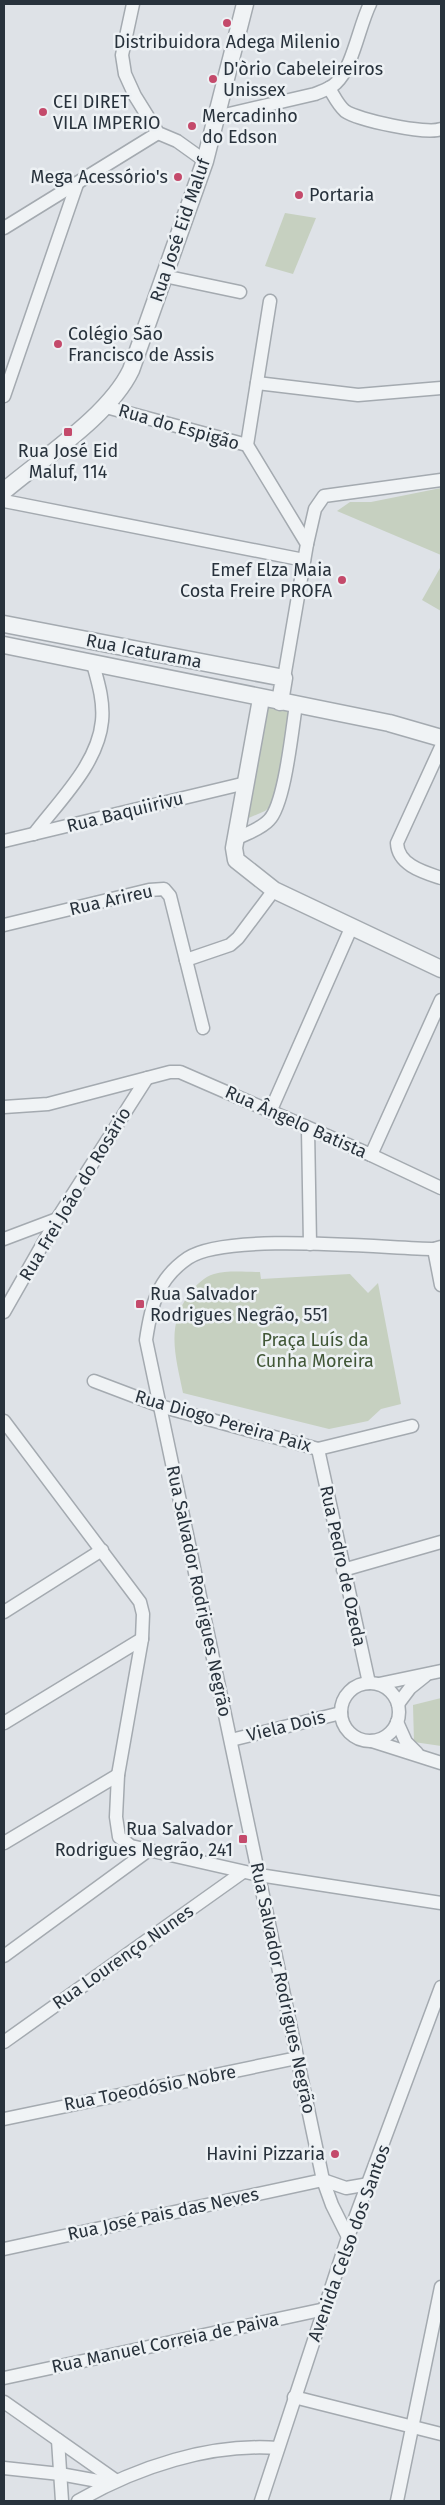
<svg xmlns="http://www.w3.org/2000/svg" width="445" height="2505" viewBox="0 0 445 2505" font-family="'Fira Sans',sans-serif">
<rect width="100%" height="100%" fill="#dee2e7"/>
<!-- green -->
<g fill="#c6d0c0">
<path d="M285 213 316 218 293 274 265 266Z"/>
<path d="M441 488V555L337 511 350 502H371Z"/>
<path d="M440 568H441V611L422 600Z"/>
<path d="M264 704 293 709 284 765 272 805 265 811 244 820Z"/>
<path d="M260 1272 261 1279 350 1274 368 1293 378 1283 401 1404 381 1409 368 1421 329 1429 183 1393C176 1357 165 1326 190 1293 196 1285 204 1277 214 1274 227 1270 246 1272 260 1272Z"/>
<path d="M441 1698V1746L414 1742 413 1705Z"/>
</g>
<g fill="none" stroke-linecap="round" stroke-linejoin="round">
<defs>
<g id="minor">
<path d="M133 4 122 55 125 74 135 96 158 133 177 141 205 161"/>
<path d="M329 88C334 96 338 105 345 111 358 120 427 135 441 129"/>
<path d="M216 117 315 94C322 91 330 89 336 83 353 67 359 26 370 4"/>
<path d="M4 228 158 133"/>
<path d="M164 276 240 292"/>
<path d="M257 383 358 395 441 388"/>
<path d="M4 396 77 184"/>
<path d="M106 407 247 445 307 544 284 678"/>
<path d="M247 445 270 301"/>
<path d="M4 501 304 560"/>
<path d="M307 544 315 509 324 496 441 480"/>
<path d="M441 747 397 843C398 865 423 872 441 878"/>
<path d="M34 834C59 801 98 764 102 721 104 701 98 682 93 664"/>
<path d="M236 839C247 833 261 829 269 820 285 804 292 729 296 705"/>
<path d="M4 841 246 783"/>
<path d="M4 925 149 890 164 889 170 896 203 1028"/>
<path d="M186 960 230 945 238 938 274 890"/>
<path d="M4 1107 48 1104 170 1072H180L371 1155 441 1188"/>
<path d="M270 1112 352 926"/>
<path d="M308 1129 310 1244"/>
<path d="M371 1155 441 1000"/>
<path d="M4 1239 57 1219"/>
<path d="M434 1249 441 1285"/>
<path d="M4 1312 57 1219 147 1078"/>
<path d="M94 1381 160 1406 318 1449 412 1426"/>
<path d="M4 1421 140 1602 143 1614 142 1639 118 1775 116 1817 119 1837 131 1846 259 1875 441 1903"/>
<path d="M318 1449 369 1683"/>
<path d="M343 1570 441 1542"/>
<path d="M4 1612 102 1550"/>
<circle cx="370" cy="1712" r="29"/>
<path d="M379 1684 441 1671"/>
<path d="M398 1704 410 1688 425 1676"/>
<path d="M397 1722 406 1742 417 1753"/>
<path d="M4 1723 142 1639"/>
<path d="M231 1740 341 1713"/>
<path d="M372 1741 441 1763"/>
<path d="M4 1843 118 1775"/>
<path d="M4 1956 149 1850"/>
<path d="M4 2042 243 1872"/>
<path d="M4 2119 297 2058"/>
<path d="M323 2180 346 2188 369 2184"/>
<path d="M348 2237 332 2205 323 2180 146 1340C151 1306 157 1279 188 1258 227 1232 381 1248 434 1249L441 1247"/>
<path d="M4 2249 323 2180"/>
<path d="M4 2378 325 2309"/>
<path d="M294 2397 441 2434"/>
<path d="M4 2402 115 2480"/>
<path d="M58 2440 62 2501"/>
<path d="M4 2468 60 2474 109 2483"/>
<path d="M78 2501C137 2467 210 2443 278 2448"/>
<path d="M261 2501 348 2237 441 1987"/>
<path d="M397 2501 441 2287"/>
</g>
<g id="tertiary">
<path d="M4 491C44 457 109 416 131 370L205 161 245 4"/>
<path d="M4 624 284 678 280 702"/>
<path d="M4 645 389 723 441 738"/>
<path d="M261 699 234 848 236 860 274 890 441 969"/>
</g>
</defs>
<!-- minor casing -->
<use href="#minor" stroke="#a4aab0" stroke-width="15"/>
<!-- tertiary casing -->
<use href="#tertiary" stroke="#a4aab0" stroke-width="19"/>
<!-- minor -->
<use href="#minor" stroke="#f0f3f5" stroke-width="12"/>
<!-- tertiary -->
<use href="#tertiary" stroke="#f0f3f5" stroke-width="16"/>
</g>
<!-- markers -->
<g fill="#c44a6b" stroke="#edf1f4" stroke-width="2">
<circle cx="227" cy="23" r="5"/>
<circle cx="213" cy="79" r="5"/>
<circle cx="43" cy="112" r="5"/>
<circle cx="192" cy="126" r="5"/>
<circle cx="178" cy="177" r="5"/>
<circle cx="299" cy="195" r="5"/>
<circle cx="58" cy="344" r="5"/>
<rect x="63" y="427" width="10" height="10" rx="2.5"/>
<circle cx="342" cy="580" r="5"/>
<rect x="135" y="1299" width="10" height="10" rx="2.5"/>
<rect x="238" y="1834" width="10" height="10" rx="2.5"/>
<circle cx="335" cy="2154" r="5"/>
</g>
<g text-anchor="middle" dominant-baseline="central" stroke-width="5" stroke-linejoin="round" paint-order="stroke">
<!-- poi labels -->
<g font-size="18" fill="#28323c" stroke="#edf1f4" text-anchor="start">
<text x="227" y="42" text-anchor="middle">Distribuidora Adega Milenio</text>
<text x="223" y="69">D'òrio Cabeleireiros<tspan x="223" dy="21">Unissex</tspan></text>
<text x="53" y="102">CEI DIRET<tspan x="53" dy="21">VILA IMPERIO</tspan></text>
<text x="202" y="116">Mercadinho<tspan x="202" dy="21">do Edson</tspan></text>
<text x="168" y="177" text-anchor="end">Mega Acessório's</text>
<text x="309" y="195">Portaria</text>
<text x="68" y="334">Colégio São<tspan x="68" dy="21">Francisco de Assis</tspan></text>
<text x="68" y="451" text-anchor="middle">Rua José Eid<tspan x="68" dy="21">Maluf, 114</tspan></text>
<text x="332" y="570" text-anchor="end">Emef Elza Maia<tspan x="332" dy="21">Costa Freire PROFA</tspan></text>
<text x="150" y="1294">Rua Salvador<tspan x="150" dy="21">Rodrigues Negrão, 551</tspan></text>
<text x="233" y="1829" text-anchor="end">Rua Salvador<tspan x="233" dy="21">Rodrigues Negrão, 241</tspan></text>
<text x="325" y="2154" text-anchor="end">Havini Pizzaria</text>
</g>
<!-- street labels -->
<g font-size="18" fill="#28323c" stroke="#edf1f4">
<text transform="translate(180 230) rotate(-71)">Rua José Eid Maluf</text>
<text transform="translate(179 427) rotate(16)">Rua do Espigão</text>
<text transform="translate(144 651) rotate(11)">Rua Icaturama</text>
<text transform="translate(125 812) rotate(-14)">Rua Baquiirivu</text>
<text transform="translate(111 900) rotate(-13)">Rua Arireu</text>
<text transform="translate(296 1122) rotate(24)">Rua Ângelo Batista</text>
<text transform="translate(75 1194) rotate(-59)">Rua Frei João do Rosário</text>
<text transform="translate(223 1421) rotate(16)">Rua Diogo Pereira Paix</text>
<text transform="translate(343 1566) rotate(78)">Rua Pedro de Ozeda</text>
<text transform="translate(199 1591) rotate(78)">Rua Salvador Rodrigues Negrão</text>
<text transform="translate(286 1726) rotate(-14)">Viela Dois</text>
<text transform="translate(123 1957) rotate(-35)">Rua Lourenço Nunes</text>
<text transform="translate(283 1988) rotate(78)">Rua Salvador Rodrigues Negrão</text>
<text transform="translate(150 2088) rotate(-11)">Rua Toeodósio Nobre</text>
<text transform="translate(163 2214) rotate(-12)">Rua José Pais das Neves</text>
<text transform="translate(349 2243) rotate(-70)">Avenida Celso dos Santos</text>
<text transform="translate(165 2343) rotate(-12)">Rua Manuel Correia de Paiva</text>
</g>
<!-- park labels -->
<g font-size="18" fill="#415737" stroke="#edf1f4">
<text x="315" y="1340">Praça Luís da<tspan x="315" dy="21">Cunha Moreira</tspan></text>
</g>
</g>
<!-- border -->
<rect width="445" height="2505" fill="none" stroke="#28323c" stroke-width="10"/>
</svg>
